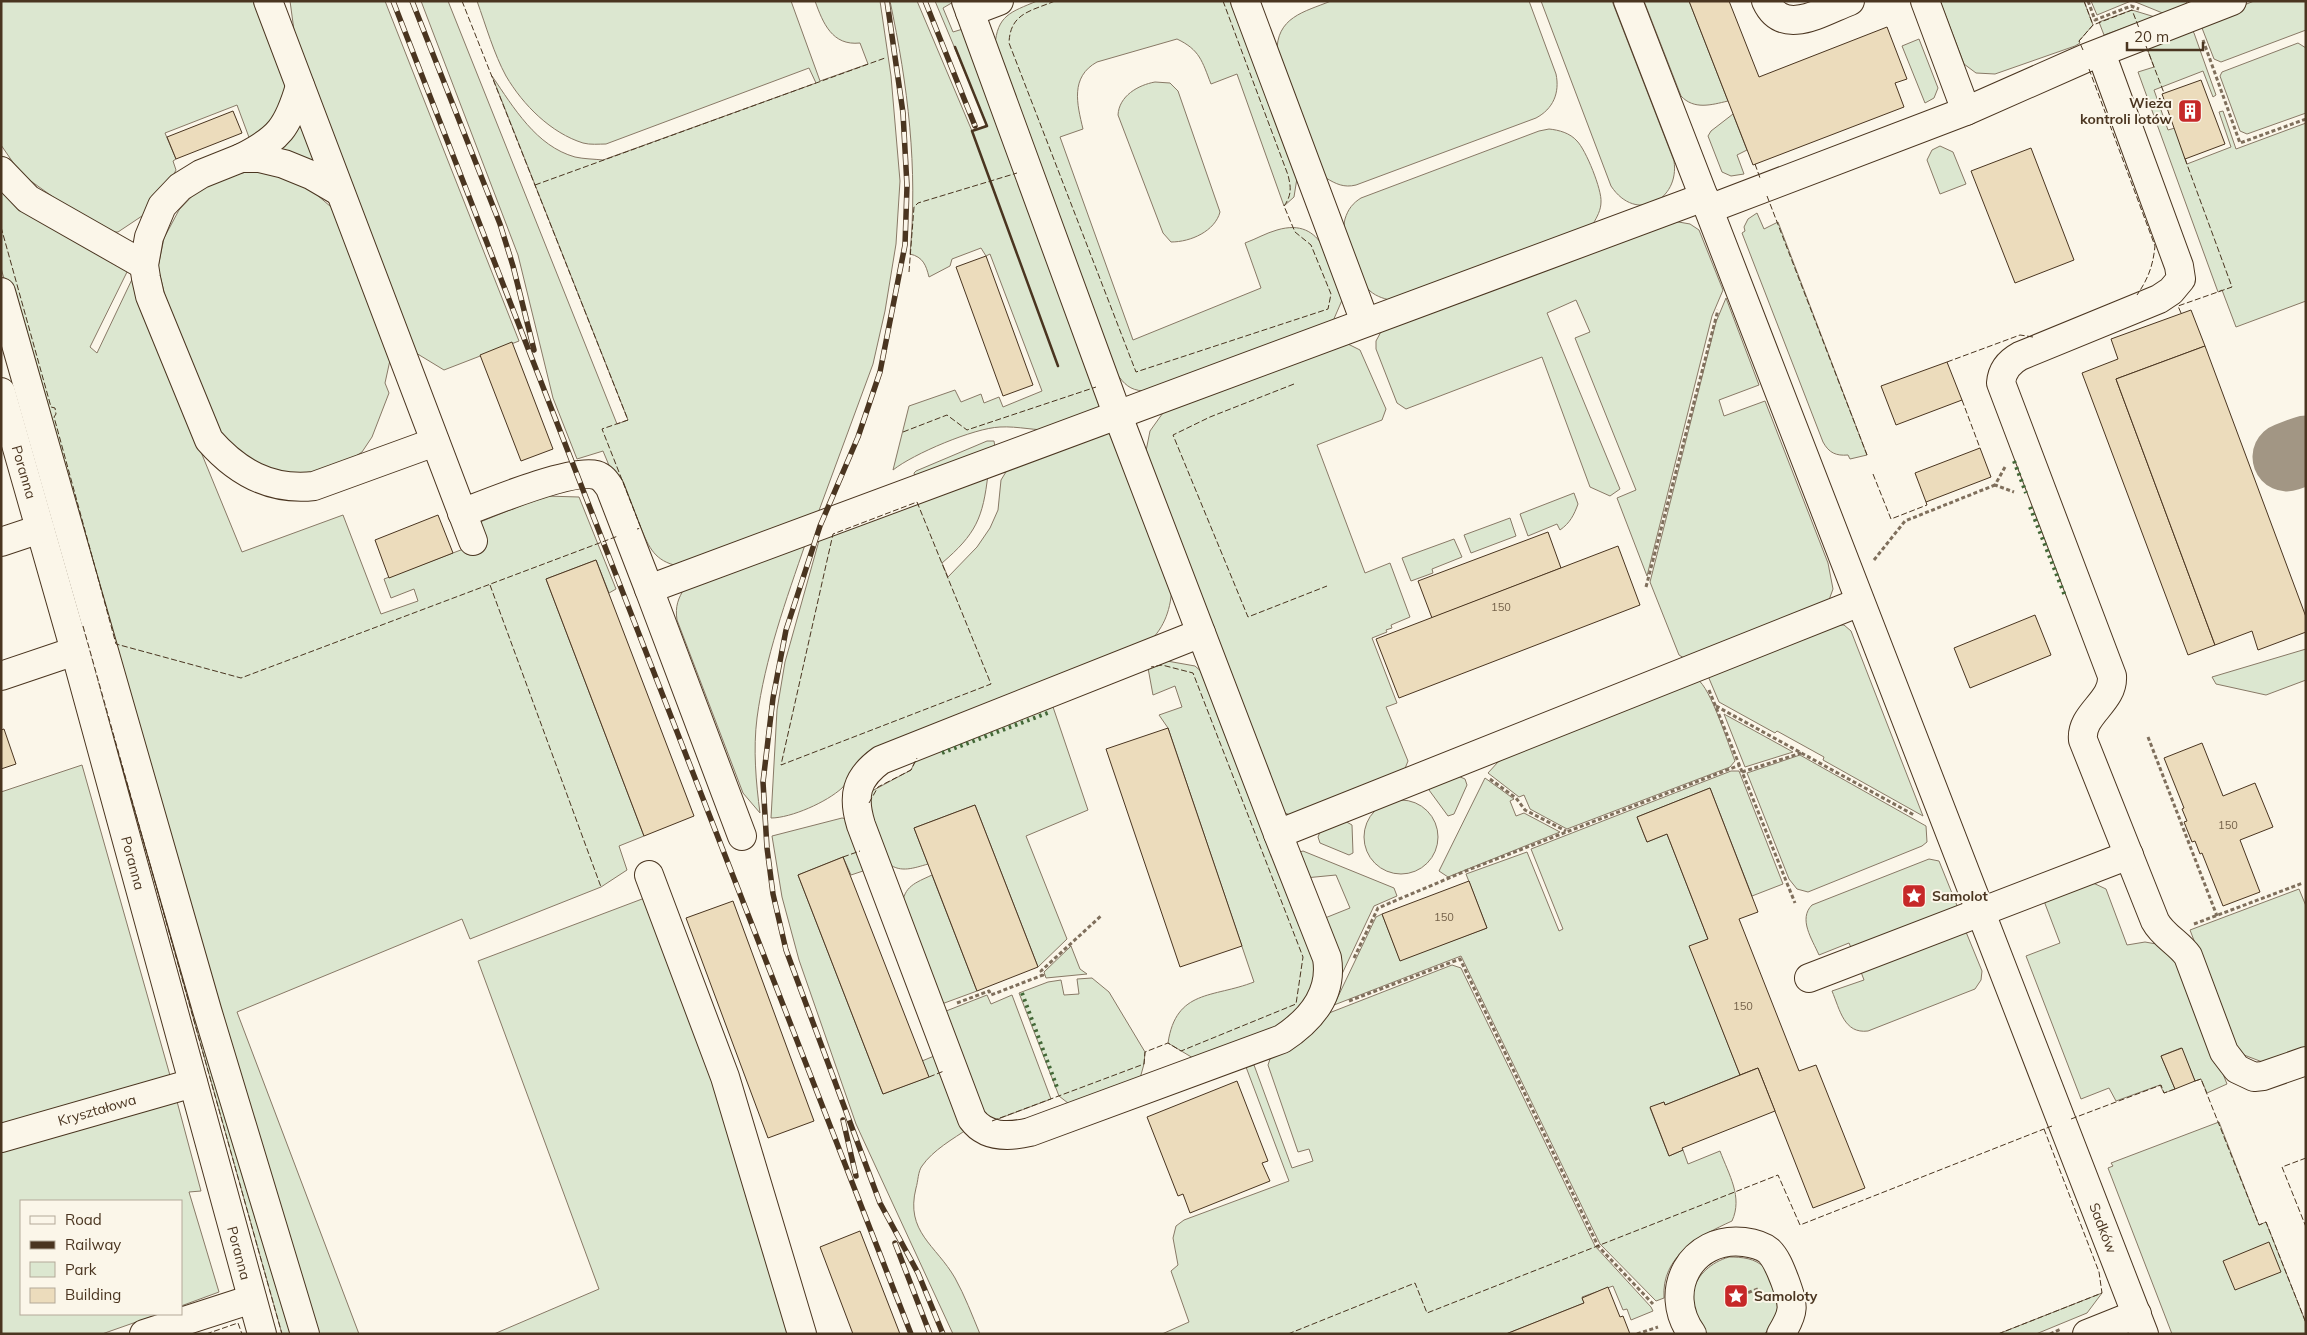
<svg xmlns="http://www.w3.org/2000/svg" width="2307" height="1335" viewBox="0 0 2307 1335" font-family="Mulish,sans-serif">
<rect width="100%" height="100%" fill="#fbf6e9"/>
<!-- green -->
<g fill="#dce7d0" stroke="#887966">
<path d="M1 1H262L289 72 282 117 250 140 237 105 165 133 176 159 173 161 176 170 168 186 146 218 142 216 118 232H102L21 174 1 145Z"/>
<path d="M290 1H385L519 341 444 370 416 353 296 45Z"/>
<path d="M421 1H448L617 424 628 420 492 76C514 108 536 146 575 157 584 159 594 159 603 160L816 83 809 68 606 144C599 144 590 145 583 143 551 133 523 105 506 76 494 54 486 26 477 1H791L820 81 868 64 860 43C832 46 823 23 815 1H880L891 76 900 181 896 244 885 311 873 364 817 516 678 566C655 561 649 548 641 528L636 530 603 451 577 459 553 398 518 255Z"/>
<path d="M890 1H917L972 131 987 125 935 1H955L943 8 953 32 966 28 1102 398 1100 409C1088 415 1066 429 1054 430 1036 431 1018 426 1000 427 974 428 913 454 893 470L909 406 955 390 961 402 981 394 984 403 999 397 1003 407 1042 391 990 254 986 256 981 248 952 259 950 266 929 277C926 265 923 257 910 254 918 168 908 86 890 1Z"/>
<path d="M1037 1H1233L1297 178 1294 197 1284 206 1237 74 1211 84C1202 61 1200 50 1177 39L1097 62C1070 77 1077 104 1083 129L1060 137 1133 340 1261 288 1245 243C1256 239 1266 233 1277 230 1324 216 1331 265 1343 298L1333 321 1143 391C1130 390 1124 384 1117 374L995 46C997 15 1011 12 1037 1Z"/>
<path d="M1331 1H1529L1556 74C1560 93 1553 109 1536 118L1356 185C1344 188 1336 184 1326 178L1277 53C1276 17 1304 12 1331 1Z"/>
<path d="M1541 1H1612L1674 161C1680 200 1636 224 1611 186Z"/>
<path d="M1644 1H1689L1728 101C1711 105 1694 110 1681 96Z"/>
<path d="M1940 1H2084L2093 25 2079 41 2080 43 2075 46 1995 74 1976 73 1964 64Z"/>
<path d="M2091 1H2131L2097 15Z"/>
<path d="M2133 1H2186L2187 4 2165 14Z"/>
<path d="M2254 1H2306V30L2221 62 2214 59 2202 28 2205 21Z"/>
<path d="M2132 10 2155 17 2104 35 2099 22Z"/>
<path d="M2191 29 2194 33 2216 95 2213 97 2203 71 2154 90 2168 130 2175 128 2187 164 2231 147 2219 112 2223 111 2236 149 2306 123V301L2236 327 2222 290 2218 292 2138 72 2154 67 2145 43Z"/>
<path d="M1919 39 1938 88 1934 98 1925 103 1902 46Z"/>
<path d="M2298 43 2306 48V113L2247 134 2240 131 2220 76 2222 72Z"/>
<path d="M1155 82 1170 83 1178 91 1220 212C1215 231 1191 242 1171 242L1163 233 1118 115C1119 96 1138 85 1155 82Z"/>
<path d="M298 113 318 167 269 149Z"/>
<path d="M1733 114 1747 150 1737 155 1744 174 1731 176 1722 172 1708 136 1711 131Z"/>
<path d="M1549 129C1559 130 1570 133 1577 141 1586 150 1602 190 1601 202 1601 210 1597 217 1593 224L1394 301C1385 299 1377 297 1370 291 1359 281 1340 233 1345 219 1348 209 1353 203 1361 198L1539 131Z"/>
<path d="M1940 146 1953 152 1966 184 1940 194 1927 160 1932 150Z"/>
<path d="M267 168 310 189 337 212 392 351 385 383 389 393 372 437 362 452 336 469 290 476 259 467 220 435 165 296 158 267 164 238 179 210 194 194 222 177Z"/>
<path d="M1 184 127 263V272L90 347 97 353 135 273 185 413 242 552 343 515 381 614 418 601 414 589 391 598 384 579 482 542 475 524 545 496 579 497 616 589 609 593 596 560 546 579 644 836 619 846 627 870 601 887 470 939 462 919 237 1012 359 1334H314L91 591 1 268Z"/>
<path d="M1757 213 1764 229 1778 222 1867 455 1850 459 1848 455C1836 456 1829 453 1823 442L1742 233 1745 231 1744 227 1748 219Z"/>
<path d="M1673 221 1690 224 1699 230 1723 290 1712 316 1647 576 1617 498 1636 490 1575 338 1590 332 1576 300 1547 313 1620 489 1610 496 1590 487 1542 357 1406 409 1397 403 1376 349V341L1383 328Z"/>
<path d="M1726 298 1759 385 1719 400 1724 416 1765 401 1828 563 1833 589 1829 600 1684 658 1679 655 1650 582 1716 322Z"/>
<path d="M1344 342 1360 350 1386 409 1382 420 1317 445 1365 573 1390 563 1410 617 1391 625 1392 628 1386 630 1387 632 1372 638 1397 703 1386 707 1408 761 1404 771 1290 815 1283 812 1145 456 1150 431 1165 410Z"/>
<path d="M27 426 296 1334H282Z"/>
<path d="M1112 430 1172 586C1171 608 1165 627 1149 642L867 753C852 765 852 778 842 788 827 802 791 818 771 818L777 710 785 662 820 537 988 474C983 518 976 534 942 563L948 577 977 547 990 528 998 510 1001 480 1009 467Z"/>
<path d="M987 441H994L995 447 915 477 914 473 916 471Z"/>
<path d="M1574 493 1578 504C1574 515 1570 523 1560 530L1557 524 1528 536 1520 514Z"/>
<path d="M1510 518 1516 536 1471 553 1464 535Z"/>
<path d="M1454 539 1462 557 1432 569 1433 573 1411 581 1402 558Z"/>
<path d="M806 542C786 600 765 658 757 718 753 749 756 783 760 813L743 793 677 620C675 606 678 599 685 587Z"/>
<path d="M1838 625H1844L1851 631 1923 816 1823 760 1824 757 1777 731 1775 733 1719 702 1708 676Z"/>
<path d="M2306 649V680L2266 695 2216 684 2212 677Z"/>
<path d="M1167 661 1195 666 1203 673 1315 955 1317 988 1293 1021 1193 1058 1168 1043C1176 989 1213 998 1254 982L1168 728 1159 715 1182 707 1175 686 1153 695 1148 668Z"/>
<path d="M1697 679C1711 688 1728 744 1735 761L1730 767 1567 829 1530 809 1524 795 1519 797 1488 773 1498 762 1505 758Z"/>
<path d="M1052 704 1088 810 1026 836 1067 939 1038 967 975 805 914 828 928 864C914 868 901 873 889 864L866 803 870 792 911 770 919 753Z"/>
<path d="M1724 714 1793 752 1745 767Z"/>
<path d="M1800 755 1926 826 1927 842 1922 846 1808 892 1797 889 1789 879 1747 773Z"/>
<path d="M82 765 171 1079 1 1129V792Z"/>
<path d="M1731 771H1739L1783 884 1752 896 1710 788 1637 817 1647 842 1667 834 1708 939 1690 947 1740 1075 1665 1105 1664 1102 1650 1108 1669 1156 1683 1150 1688 1164 1720 1151C1729 1175 1743 1197 1732 1221 1699 1236 1661 1256 1664 1298L1656 1301 1600 1244 1461 956 1334 1005 1376 917 1382 914 1400 960 1487 928 1466 874 1527 852 1559 931 1563 929 1531 849Z"/>
<path d="M1458 776 1465 779 1467 785 1454 814 1448 816 1429 790 1433 786Z"/>
<path d="M1485 778 1514 799 1510 801 1516 816 1524 813 1560 832 1448 877 1439 871Z"/>
<circle cx="1401" cy="837" r="37"/>
<path d="M842 818 848 819 869 869 851 875 843 857 798 875 883 1094 928 1077 922 1061 939 1054 969 1128C953 1139 933 1150 922 1166 918 1171 918 1182 916 1188 905 1232 936 1245 955 1278 965 1296 972 1315 980 1334H953L856 1124 799 960 782 897 772 836Z"/>
<path d="M1345 821 1352 825 1353 853 1349 855 1320 843 1318 837 1320 832Z"/>
<path d="M1303 851 1394 888 1397 896 1374 906 1334 991 1320 920 1350 908 1336 875 1305 878 1300 852Z"/>
<path d="M1929 859 1939 861 1958 908 1852 950 1849 943 1819 955C1812 939 1798 919 1812 905Z"/>
<path d="M932 875 977 991 939 1005 902 906C904 886 915 883 932 875Z"/>
<path d="M2091 882 2106 889 2127 945 2145 942 2162 945 2182 969 2227 1084 2207 1093 2201 1079 2195 1081 2181 1048 2161 1056 2175 1089 2164 1093 2160 1085 2116 1101 2109 1088 2081 1099 2026 956 2060 943 2044 901Z"/>
<path d="M2299 889 2306 906V1051L2265 1063 2244 1055 2238 1049 2232 1039 2190 930Z"/>
<path d="M650 896 701 1038 792 1334H494L599 1289 478 961Z"/>
<path d="M1966 932 1982 971 1981 980 1975 989 1868 1031C1844 1034 1840 1010 1832 991L1864 980 1861 972Z"/>
<path d="M1071 946 1080 969 1087 974 1046 978 1044 972Z"/>
<path d="M1452 965 1461 968 1595 1246 1651 1307 1653 1311 1631 1320 1627 1309 1623 1310 1613 1286 1582 1297 1584 1303 1506 1334H1162L1189 1322 1171 1271 1178 1265 1173 1238 1176 1226 1184 1220 1289 1181 1246 1067 1254 1065 1292 1168 1313 1161 1309 1149 1298 1152 1268 1065 1271 1056 1307 1038 1329 1013Z"/>
<path d="M1092 978 1109 992 1145 1052 1144 1064 1139 1082 1073 1107 1059 1096 1019 993 1048 982 1061 980 1064 995 1079 994 1077 979Z"/>
<path d="M987 995 991 1004 1012 995 1051 1099 990 1122 984 1120 941 1013Z"/>
<path d="M175 1094 201 1191 189 1192 219 1292 181 1306V1201H21V1314H159L102 1334H1V1148Z"/>
<path d="M2219 1122 2259 1225 2266 1222 2306 1323V1334H2172L2108 1168 2113 1166 2111 1163Z"/>
<path d="M1729 1257C1742 1257 1755 1258 1765 1268 1769 1271 1770 1280 1772 1285 1779 1305 1782 1319 1764 1334H1708C1678 1307 1692 1268 1729 1257Z"/>
<path d="M2102 1293 2087 1313 2036 1334H1998Z"/>
</g>
<g fill="none" stroke-linecap="round" stroke-linejoin="round">
<!-- taxiway -->
<path stroke="#a29684" stroke-width="69" d="M2287 457 2306 450"/>
</g>
<!-- building -->
<g fill="#ecdcbc" stroke="#4a3520">
<path d="M1689 1H1729L1759 77 1887 27 1907 79 1895 83 1904 107 1753 165Z"/>
<path d="M2201 80 2225 144 2185 159 2162 94Z"/>
<path d="M233 111 242 133 176 159 167 137Z"/>
<path d="M2031 148 2074 260 2015 283 1971 171Z"/>
<path d="M986 256 1033 385 1003 396 956 267Z"/>
<path d="M2191 310 2205 346 2116 379 2215 645 2188 655 2082 373 2118 359 2111 339Z"/>
<path d="M512 342 553 449 521 461 480 355Z"/>
<path d="M2205 346 2306 617V632L2258 650 2252 631 2215 645 2116 379Z"/>
<path d="M1947 362 1962 400 1896 425 1881 386Z"/>
<path d="M1980 448 1991 477 1926 502 1915 473Z"/>
<path d="M438 515 453 553 389 578 375 540Z"/>
<path d="M1548 532 1561 568 1432 618 1418 581Z"/>
<path d="M1618 546 1640 605 1399 698 1376 639Z"/>
<path d="M596 560 694 816 644 836 546 579Z"/>
<path d="M2035 615 2051 655 1970 688 1954 648Z"/>
<path d="M1168 728 1242 946 1180 967 1106 749Z"/>
<path d="M4 729 16 764 1 769V730Z"/>
<path d="M2202 743 2223 796 2255 783 2273 827 2240 840 2260 892 2223 906 2202 853 2200 854 2195 841 2192 842 2184 822 2187 821 2182 809 2184 808 2164 758Z"/>
<path d="M1710 788 1758 912 1739 919 1799 1071 1816 1065 1865 1188 1813 1208 1758 1068 1740 1075 1689 946 1708 939 1667 834 1647 842 1637 817Z"/>
<path d="M975 805 1038 967 977 991 914 828Z"/>
<path d="M843 857 929 1077 883 1094 798 875Z"/>
<path d="M1469 881 1487 928 1400 961 1382 914Z"/>
<path d="M733 901 814 1121 768 1138 686 918Z"/>
<path d="M2182 1048 2195 1081 2175 1089 2161 1056Z"/>
<path d="M1758 1068 1775 1111 1682 1148 1683 1150 1669 1156 1650 1107 1664 1102 1665 1105Z"/>
<path d="M1237 1081 1268 1161 1262 1163 1270 1181 1190 1213 1183 1194 1178 1196 1147 1117Z"/>
<path d="M860 1231 900 1334H853L820 1247Z"/>
<path d="M2269 1242 2281 1272 2235 1290 2223 1261Z"/>
<path d="M1608 1287 1620 1317 1623 1316 1630 1334H1506L1584 1303 1582 1298Z"/>
</g>
<g fill="none" stroke-linecap="round" stroke-linejoin="round">
<defs>
<g id="minor">
<path d="M268 1 473 541"/>
<path d="M966 1 1118 416 1278 834 1860 602"/>
<path d="M1245 1 1365 322"/>
<path d="M1628 1 2144 1334"/>
<path d="M1766 1C1783 38 1823 11 1850 1"/>
<path d="M1925 1 1966 111"/>
<path d="M970 12 999 1"/>
<path d="M2101 53 2179 266 2181 279 2171 291 2159 299 2020 356C2009 362 2002 370 2001 383L2112 676C2114 702 2080 714 2083 740L2155 921C2163 936 2179 943 2188 956L2224 1052 2237 1069 2254 1077 2263 1076 2306 1061"/>
<path d="M241 158C279 139 288 127 300 86"/>
<path d="M1 171 28 199 144 265"/>
<path d="M340 192 311 175 284 164 259 158H241L201 174 180 187 162 206 149 237 144 265 146 278 150 296 209 440C237 472 270 491 314 486L435 442"/>
<path d="M1709 209 1966 111 2086 58 2232 1"/>
<path d="M1 292 207 1010 305 1334"/>
<path d="M1 392 75 651 262 1334"/>
<path d="M462 513C488 503 572 468 596 475 603 477 606 482 610 488L649 589"/>
<path d="M1 542 40 529"/>
<path d="M1201 633 881 760C856 778 852 796 861 825L972 1119C986 1138 1009 1137 1030 1132L1282 1039C1311 1020 1333 994 1327 958L1278 834"/>
<path d="M1 676 75 651"/>
<path d="M742 836 649 589 1704 197"/>
<path d="M649 875 725 1077 802 1334"/>
<path d="M1809 978 2129 855"/>
<path d="M1 1138 193 1083"/>
<path d="M144 1334 252 1299"/>
<path d="M1692 1334C1661 1291 1691 1236 1744 1242 1752 1243 1763 1246 1769 1251 1777 1259 1781 1271 1785 1281 1794 1306 1795 1311 1781 1334"/>
<path d="M2087 1334 2137 1314"/>
</g>
</defs>
<!-- minor casing -->
<use href="#minor" stroke="#4a3520" stroke-width="30"/>
<!-- path -->
<g stroke="#7f6f5c" stroke-width="3" stroke-dasharray="4 2.5" stroke-linecap="butt">
<path d="M2088 1 2095 20 2131 6 2139 9"/>
<path d="M2203 40 2240 143 2306 119"/>
<path d="M2005 467 1995 485 2014 492"/>
<path d="M1874 560 1905 521 1995 485"/>
<path d="M1646 587 1718 310"/>
<path d="M1709 690 1795 903"/>
<path d="M1716 706 1914 815"/>
<path d="M2148 737 2217 916"/>
<path d="M1742 772 1801 753"/>
<path d="M1490 779 1516 798 1525 810 1566 831"/>
<path d="M2194 924 2303 883"/>
<path d="M1354 958 1378 908 1468 870 1740 765"/>
<path d="M1349 1001 1460 959 1598 1246 1653 1304"/>
<path d="M957 1003 989 991 991 995 1043 975 1041 971 1102 915"/>
<path d="M1742 1295 1760 1288"/>
<path d="M1637 1334 1658 1327"/>
<path d="M2050 1334 2061 1329"/>
</g>
<!-- minor -->
<use href="#minor" stroke="#fbf6e9" stroke-width="28"/>
<defs>
<g id="rail">
<path d="M393 1 911 1334"/>
<path d="M412 1 500 224 513 266 534 350"/>
<path d="M887 1 903 113 907 186 905 245 880 372 858 437 820 526 786 630 773 698 763 782 767 848 773 894 786 950 880 1203 918 1273 943 1334"/>
<path d="M925 1 975 126"/>
<path d="M843 1120 856 1176"/>
<path d="M895 1243 930 1334"/>
</g>
</defs>
<!-- rail casing -->
<use href="#rail" stroke="#4a3520" stroke-width="5.5"/>
<!-- rail -->
<use href="#rail" stroke="#fbf6e9" stroke-width="4" stroke-dasharray="11" stroke-linecap="butt"/>
<!-- hedge -->
<g stroke="#436837" stroke-width="4" stroke-dasharray="2.5 4" stroke-linecap="butt">
<path d="M2014 461 2026 493"/>
<path d="M2030 507 2065 596"/>
<path d="M942 753 1050 712"/>
<path d="M1022 993 1058 1090"/>
</g>
<!-- fence -->
<g stroke="#4a3520" stroke-width="1" stroke-dasharray="6 2.5" stroke-linecap="butt">
<path d="M462 1 628 420 602 429 641 528 637 529"/>
<path d="M1055 1C1031 11 1010 13 1009 43L1136 372 1328 309 1331 294 1311 245 1295 232 1284 206C1292 195 1291 187 1288 175L1223 1"/>
<path d="M2084 1 2093 25"/>
<path d="M2146 46 2164 93"/>
<path d="M2083 50 2079 41 2093 25 2132 10 2139 28"/>
<path d="M2089 69 2155 246C2153 266 2148 279 2137 295"/>
<path d="M1755 164 1760 178"/>
<path d="M535 185 885 58"/>
<path d="M1767 196 1867 455"/>
<path d="M1 227 51 407 55 408 56 414 54 417 116 644 241 678 618 536"/>
<path d="M909 272 914 207 918 203 1017 173"/>
<path d="M2181 313 2178 306 2232 287 2185 159"/>
<path d="M1947 362 2020 335 2033 337"/>
<path d="M1294 384 1210 417 1173 435 1248 617 1327 586"/>
<path d="M1962 400 1980 448"/>
<path d="M903 432 947 415 967 430 1096 387"/>
<path d="M1873 474 1891 519 1927 505 1926 502"/>
<path d="M917 502 991 684 781 765 833 534Z"/>
<path d="M490 585 601 887"/>
<path d="M83 626 282 1334"/>
<path d="M869 803 878 787 911 770 917 758"/>
<path d="M843 857 860 851"/>
<path d="M929 1077 944 1071"/>
<path d="M2195 1081 2201 1079 2259 1225 2266 1222 2306 1323"/>
<path d="M2071 1119 2161 1085 2164 1093 2175 1089"/>
<path d="M992 1121 1144 1064 1145 1052 1168 1043 1181 1051 1296 1004 1303 957 1193 673 1162 665 1151 667"/>
<path d="M2306 1158 2282 1167 2306 1227"/>
<path d="M206 1334 238 1323 242 1334"/>
<path d="M1288 1334 1415 1283 1427 1313 1778 1175 1800 1225 2044 1129"/>
<path d="M1998 1334 2102 1293 2099 1272 2044 1129 2052 1126"/>
</g>
<!-- wall -->
<path stroke="#4a3520" stroke-width="2.5" d="M955 47 987 126 972 131 1058 366"/>
</g>
<!-- icons -->
<defs>
<symbol id="building-square" viewBox="-11 -11 22 22"><rect x="-9" y="-9" width="18" height="18" rx="4" fill="#c62828" stroke="#fbf6e9"/><path d="M-4-6H4V6H1V3H-1V6H-4ZM-2.5-4.3h1.7v1.8h-1.7ZM.8-4.3h1.7v1.8H.8ZM-2.5-1h1.7V.8h-1.7ZM.8-1h1.7V.8H.8Z" fill="#fff"/></symbol>
<symbol id="sight-square" viewBox="-11 -11 22 22"><rect x="-9" y="-9" width="18" height="18" rx="4" fill="#c62828" stroke="#fbf6e9"/><path d="M0-6L1.8-2.2L6-1.7L2.9 1.2L3.7 5.4L0 3.3L-3.7 5.4L-2.9 1.2L-6-1.7L-1.8-2.2Z" fill="#fff"/></symbol>
</defs>
<g fill-rule="evenodd">
<use href="#building-square" x="2176" y="97" width="28" height="28"/>
<use href="#sight-square" x="1900" y="882" width="28" height="28"/>
<use href="#sight-square" x="1722" y="1282" width="28" height="28"/>
</g>
<g text-anchor="middle" dominant-baseline="central" stroke-width="4" stroke-linejoin="round" paint-order="stroke">
<!-- number labels -->
<g font-size="11" fill="#725f47">
<text x="1501" y="607">150</text>
<text x="2228" y="825">150</text>
<text x="1444" y="917">150</text>
<text x="1743" y="1006">150</text>
</g>
<!-- poi labels -->
<g font-size="14" font-weight="bold" fill="#4a3520" stroke="#fbf6e9" text-anchor="start">
<text x="2172" y="103" text-anchor="end">Wieża<tspan x="2172" dy="16">kontroli lotów</tspan></text>
<text x="1932" y="896">Samolot</text>
<text x="1754" y="1296">Samoloty</text>
</g>
<!-- street labels -->
<g font-size="14" fill="#4a3520" stroke="#fbf6e9">
<text transform="translate(24 472) rotate(74)">Poranna</text>
<text transform="translate(133 863) rotate(75)">Poranna</text>
<text transform="translate(97 1110) rotate(-16)">Kryształowa</text>
<text transform="translate(2103 1228) rotate(69)">Sadków</text>
<text transform="translate(239 1253) rotate(75)">Poranna</text>
</g>
</g>
<!-- border -->
<rect width="2307" height="1335" fill="none" stroke="#4a3520" stroke-width="5"/>
<!-- legend -->
<rect x="20" y="1200" width="162" height="115" fill="#fbf6e9" stroke="#b4a999"/>
<rect x="30" y="1216" width="25" height="8" fill="#fbf6e9" stroke="#b4a999"/>
<text x="65" y="1225" font-size="15" fill="#4a3520">Road</text>
<rect x="30" y="1241" width="25" height="8" fill="#4a3520" stroke="#b4a999"/>
<text x="65" y="1250" font-size="15" fill="#4a3520">Railway</text>
<rect x="30" y="1262" width="25" height="15" fill="#dce7d0" stroke="#b4a999"/>
<text x="65" y="1275" font-size="15" fill="#4a3520">Park</text>
<rect x="30" y="1288" width="25" height="15" fill="#ecdcbc" stroke="#b4a999"/>
<text x="65" y="1300" font-size="15" fill="#4a3520">Building</text>
<!-- scale -->
<path d="M2127 42v8h76v-8" fill="none" stroke="#4a3520" stroke-width="2.5"/>
<text x="2134" y="42" font-size="15" fill="#4a3520" stroke="#fbf6e9" stroke-width="4" paint-order="stroke">20 m</text>
</svg>
